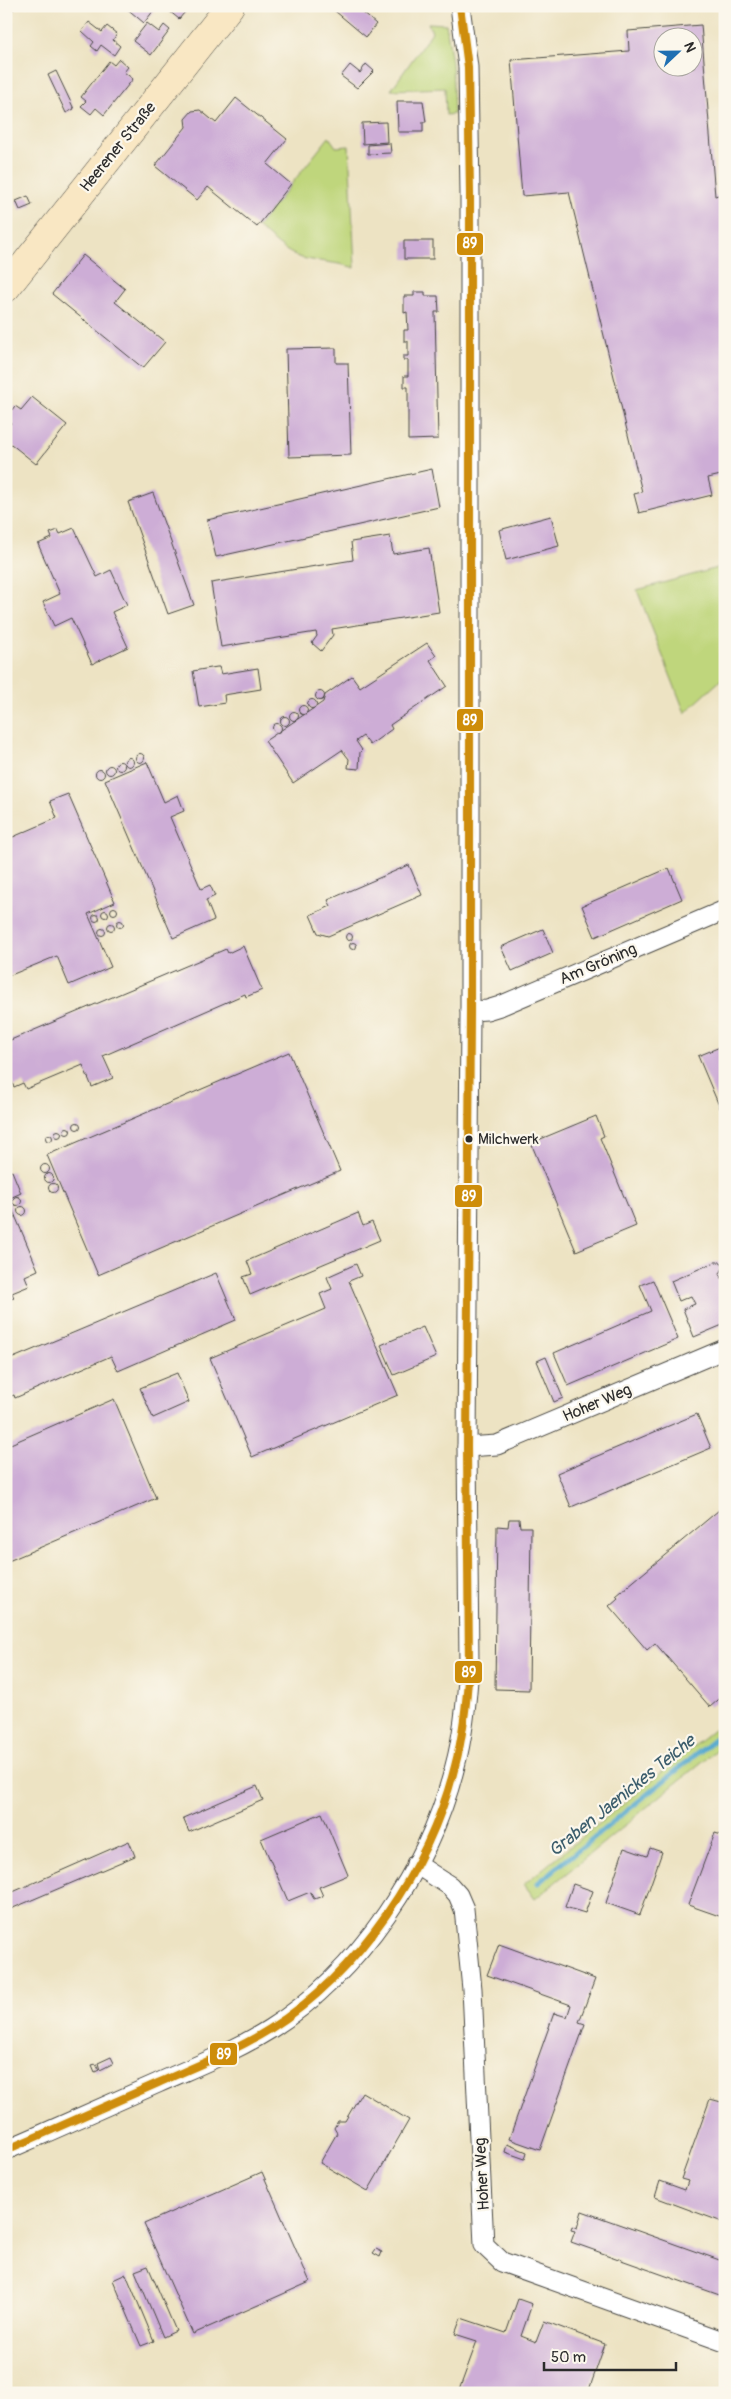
<svg xmlns="http://www.w3.org/2000/svg" width="731" height="2399" viewBox="0 0 731 2399" font-family="Pangolin,sans-serif">
<rect width="100%" height="100%" fill="#fbf7ec"/>
<filter id="ink" filterUnits="userSpaceOnUse"><feTurbulence type="fractalNoise" baseFrequency=".02" numOctaves="2"/><feDisplacementMap in="SourceGraphic" scale="10" xChannelSelector="R" yChannelSelector="G"/><feConvolveMatrix kernelMatrix="1 2 1 2 8 2 1 2 1" color-interpolation-filters="sRGB"/></filter>
<filter id="wash" filterUnits="userSpaceOnUse"><feTurbulence type="fractalNoise" baseFrequency=".0096" numOctaves="4" result="noise"/><feDisplacementMap in="SourceGraphic" scale="20" xChannelSelector="R" yChannelSelector="G"/><feGaussianBlur stdDeviation="1.12" result="paint"/><feColorMatrix in="noise" values="0 0 0 0 0 0 0 0 0 0 0 0 0 0 0 0 0 1.4 0 .05"/><feComposite in="paint" operator="in"/></filter>
<g filter="url(#wash)">
<rect width="100%" height="100%" fill="#ede3c3"/>
<!-- green -->
<g fill="#bfd67b" stroke="#758053">
<path d="M428 23 446 24 452 63 454 114 446 115 445 88 391 90 432 32Z"/>
<path d="M329 137 336 147 349 146 355 268C337 262 319 262 302 258 285 253 270 237 257 227Z"/>
<path d="M725 566V676L685 713 637 590Z"/>
<path d="M725 1721V1743L535 1899 524 1884Z"/>
</g>
<g fill="none" stroke-linecap="round" stroke-linejoin="round">
<!-- stream -->
<path stroke="#52a7ce" stroke-width="5" d="M538 1883 725 1731"/>
</g>
<g id="blocks">
<!-- building -->
<g fill="#cdadd6" fill-rule="evenodd">
<path d="M6 6H13L14 9 6 13Z"/>
<path d="M124 6H157L144 23Z"/>
<path d="M163 6H190L179 19Z"/>
<path d="M329 6H355L376 24 366 37Z"/>
<path d="M89 22 102 32 107 26 117 34 113 40 120 46 114 55 101 45 97 51 91 46 94 42 82 31Z"/>
<path d="M147 23 159 32 164 25 170 30 151 55 133 41Z"/>
<path d="M701 25 715 196 725 193V474L708 478 712 495 639 513 634 494 642 492 569 192 522 196 511 60 629 51 628 31ZM664 38H694V68H664Z"/>
<path d="M119 59 128 67 124 72 133 79 104 115 96 108 91 114 81 106 86 101 81 97 109 61 114 65Z"/>
<path d="M366 64 374 71 357 88 341 76 350 65 360 73Z"/>
<path d="M56 71 74 109 66 113 48 75Z"/>
<path d="M236 98 287 139 267 164 291 184 257 227 208 187 197 200 155 166 186 127 185 119 192 111 200 110 216 123Z"/>
<path d="M397 101H423L426 122H423V132H398Z"/>
<path d="M386 122 387 142 363 144 362 123Z"/>
<path d="M390 143 391 153 368 154V145Z"/>
<path d="M28 196 32 205 20 210 16 201Z"/>
<rect x="404" y="241" width="29" height="18"/>
<path d="M83 255 125 289 115 302 165 342 143 368 52 294Z"/>
<path d="M414 292H425V296H438L439 312H435L438 439 408 440V387H404V376H408V360H403V356H408V341H404V330H408L407 312 404 313V296H414Z"/>
<path d="M336 348V363H348L351 455 289 457 286 349Z"/>
<path d="M32 397 67 425 36 464 6 440V429L11 423 6 417 15 406 21 410Z"/>
<path d="M432 469 439 507 216 557 207 520Z"/>
<path d="M153 493 194 605 168 614 128 502Z"/>
<path d="M551 516 559 546 506 560 499 530Z"/>
<path d="M74 528 97 577 111 570 127 605 112 612 128 647 92 664 71 618 54 626 43 602 60 594 38 544 52 538 50 533 58 530 60 534Z"/>
<path d="M390 536 393 554 429 548 439 612 332 629 333 635 321 651 312 643 317 636 316 632 221 647 211 583 353 560 351 542Z"/>
<path d="M427 643 436 656 430 660 447 686 390 725 392 729 370 745 363 736 356 741 362 750 360 752 359 769 348 768 349 759 342 750 293 783 265 741 323 702 325 695 352 676 360 687Z"/>
<path d="M217 667H219L221 674 258 668 261 689 224 695 225 703 199 707 193 671Z"/>
<circle cx="320" cy="696" r="4.5"/>
<circle cx="312" cy="704" r="4.5"/>
<circle cx="303" cy="710" r="4.5"/>
<circle cx="294" cy="716" r="4.5"/>
<circle cx="285" cy="721" r="4.5"/>
<circle cx="277" cy="728" r="4.5"/>
<circle cx="140" cy="758" r="4.5"/>
<circle cx="129" cy="762" r="4.5"/>
<circle cx="120" cy="766" r="4.5"/>
<path d="M147 762 164 802 178 795 184 811 170 817 201 889 210 885 215 896 206 900 214 920 173 938 105 780Z"/>
<circle cx="110" cy="770" r="4.5"/>
<circle cx="100" cy="774" r="4.5"/>
<path d="M68 794 115 902 88 914 111 967 69 985 57 956 6 977V840L57 818 50 801Z"/>
<path d="M409 865 422 895 328 936 318 933 310 915 331 906 328 900Z"/>
<path d="M669 868 682 899 595 937 582 906Z"/>
<circle cx="114" cy="911" r="3.5"/>
<circle cx="105" cy="914" r="3.5"/>
<circle cx="96" cy="918" r="3.5"/>
<circle cx="120" cy="924" r="3.5"/>
<circle cx="111" cy="927" r="3.5"/>
<circle cx="102" cy="932" r="3.5"/>
<path d="M543 929 553 953 512 971 501 947Z"/>
<circle cx="349" cy="937" r="3.5"/>
<circle cx="353" cy="946" r="3.5"/>
<path d="M243 946 262 990 246 997 245 994 103 1056 113 1078 92 1087 83 1065 26 1089 23 1083 14 1087 6 1070V1042L226 949 228 953Z"/>
<path d="M725 1045V1114L723 1115 698 1056Z"/>
<path d="M289 1052 340 1171 98 1275 47 1155Z"/>
<path d="M6 1080 10 1082 8 1089H6Z"/>
<path d="M596 1116 604 1136 600 1138 636 1226 576 1251 531 1143Z"/>
<circle cx="77" cy="1126" r="3.5"/>
<circle cx="67" cy="1131" r="3.5"/>
<circle cx="58" cy="1134" r="3.5"/>
<circle cx="49" cy="1138" r="3.5"/>
<circle cx="45" cy="1169" r="4.5"/>
<path d="M12 1171 21 1193 8 1199 38 1270 25 1276 29 1286 12 1293 14 1298 6 1301V1173Z"/>
<circle cx="49" cy="1178" r="4.5"/>
<circle cx="53" cy="1188" r="4.5"/>
<circle cx="17" cy="1201" r="4.5"/>
<circle cx="22" cy="1211" r="4.5"/>
<path d="M358 1213 363 1226 372 1222 380 1240 250 1295 243 1277 252 1274 247 1261Z"/>
<path d="M715 1262H721L724 1266 720 1274 725 1284V1324L694 1337 683 1309 695 1304 691 1296 679 1301 671 1281Z"/>
<path d="M356 1264 361 1276 349 1281 398 1395 252 1457 210 1358 326 1309 320 1294 332 1289 327 1277Z"/>
<path d="M216 1273 236 1320 118 1371 111 1356 15 1398 14 1395 6 1398V1361Z"/>
<path d="M653 1280 678 1339 568 1386 554 1353 651 1311 640 1285Z"/>
<path d="M423 1327 436 1357 394 1375 381 1345Z"/>
<path d="M546 1357 563 1398 554 1402 537 1361Z"/>
<path d="M177 1373 189 1402 153 1418 140 1388Z"/>
<path d="M114 1399 156 1498 6 1562V1446Z"/>
<path d="M697 1414 711 1448 571 1507 557 1473Z"/>
<path d="M725 1505V1694L710 1707 655 1643 647 1650 609 1606 618 1598 616 1596Z"/>
<path d="M509 1519H519L520 1527H531L529 1690 495 1689 497 1526 508 1527Z"/>
<path d="M257 1786 263 1800 189 1832 183 1818Z"/>
<path d="M322 1813 348 1875 319 1887 323 1896 314 1899 310 1892 288 1901 261 1839Z"/>
<path d="M715 1833 725 1836V1918L688 1905Z"/>
<path d="M129 1841 135 1856 6 1911V1895Z"/>
<path d="M624 1848 647 1856 650 1848 662 1852 640 1915 606 1903Z"/>
<path d="M573 1884 593 1891 585 1913 565 1907Z"/>
<path d="M499 1944 595 1979 579 2022 585 2024 540 2150 509 2139 554 2013 567 2017 571 2005 487 1975Z"/>
<path d="M111 2057 114 2063 100 2070 98 2063Z"/>
<path d="M96 2064 99 2070 95 2072 92 2065Z"/>
<path d="M362 2092 409 2120 368 2191 320 2163 337 2133 334 2128 338 2121H345Z"/>
<path d="M710 2099 725 2103V2223L655 2197 660 2181 685 2190 688 2181 681 2179Z"/>
<path d="M507 2144 527 2152 525 2159 505 2152Z"/>
<path d="M262 2172 310 2282 193 2334 144 2224Z"/>
<path d="M582 2211 725 2262V2297L571 2242 575 2231 571 2230 572 2226 577 2228Z"/>
<path d="M376 2249 382 2252 380 2257 373 2253Z"/>
<path d="M148 2266 176 2331 163 2337 135 2271Z"/>
<path d="M126 2274 154 2341 141 2346 113 2280Z"/>
<path d="M518 2299 532 2304 521 2336 536 2342 544 2321 605 2344 588 2393H458L477 2341 455 2334 461 2318 506 2333Z"/>
</g>
</g>
</g>
<g filter="url(#ink)">
<use href="#blocks" fill-opacity="0" stroke="#484742" stroke-width="1"/>
<g fill="none" stroke-linecap="round" stroke-linejoin="round">
<defs>
<g id="street">
<path d="M470 1011 487 1010 500 1006 725 910"/>
<path d="M467 1447 497 1445 725 1349"/>
<path d="M416 1864 450 1886 458 1895 464 1909 472 1989 484 2245 502 2262 725 2342"/>
<path d="M6 2150C57 2128 108 2105 158 2083 196 2066 235 2051 270 2029 359 1973 430 1867 455 1766 464 1733 467 1699 469 1665L467 1447 470 1011V194L468 67 460 6"/>
</g>
<path id="secondary" d="M6 288 230 6"/>
</defs>
<!-- street casing -->
<use href="#street" stroke="#484742" stroke-width="21"/>
<!-- secondary casing -->
<use href="#secondary" stroke="#484742" stroke-width="29"/>
<!-- street -->
<use href="#street" stroke="#fff" stroke-width="19"/>
<!-- secondary -->
<use href="#secondary" stroke="#f9e7c3" stroke-width="28"/>
<defs>
<path id="bus-1" d="M6 2150C57 2128 108 2105 158 2083 196 2066 235 2051 270 2029 359 1973 430 1867 455 1766 464 1733 467 1699 469 1665L467 1447 470 1011V194L468 67 460 6"/>
</defs>
<!-- bus-1 casing -->
<use href="#bus-1" stroke="#fbf7ec" stroke-width="11"/>
<!-- bus-1 -->
<use href="#bus-1" stroke="#ce8d09" stroke-width="8"/>
</g>
</g>
<!-- markers -->
<circle fill="#2b2b2b" stroke="#fbf7ec" stroke-width="2" cx="469" cy="1139" r="4.5"/>
<g text-anchor="middle" dominant-baseline="central" stroke-width="4.5" stroke-linejoin="round" paint-order="stroke">
<!-- bus labels -->
<g font-size="15" fill="#2b2b2b" stroke="#fbf7ec" text-anchor="start">
<text x="478" y="1139">Milchwerk</text>
</g>
<!-- street labels -->
<g font-size="16" fill="#2b2b2b" stroke="#fbf7ec">
<text transform="translate(118 147) rotate(-51)">Heerener Straße</text>
<text transform="translate(598 964) rotate(-23)">Am Gröning</text>
<text transform="translate(597 1403) rotate(-23)">Hoher Weg</text>
<text transform="translate(482 2174) rotate(-93)">Hoher Weg</text>
</g>
<!-- water labels -->
<g font-size="18" font-style="italic" fill="#3b5d6c" stroke="#fbf7ec">
<text transform="translate(622 1796) rotate(-39)">Graben Jaenickes Teiche</text>
</g>
</g>
<g stroke="#fbf7ec" stroke-width="2">
<rect x="456" y="232" width="28" height="24" rx="5" fill="#ce8d09"/>
<rect x="456" y="708" width="28" height="24" rx="5" fill="#ce8d09"/>
<rect x="454" y="1184" width="29" height="24" rx="5" fill="#ce8d09"/>
<rect x="454" y="1660" width="29" height="24" rx="5" fill="#ce8d09"/>
<rect x="209" y="2042" width="29" height="24" rx="5" fill="#ce8d09"/>
</g>
<g font-size="14" text-anchor="middle" font-weight="bold" fill="#fff">
<text x="470" y="248">89</text>
<text x="470" y="725">89</text>
<text x="469" y="1201">89</text>
<text x="469" y="1677">89</text>
<text x="224" y="2059">89</text>
</g>
<!-- margin -->
<rect width="731" height="2399" fill="none" stroke="#fbf7ec" stroke-width="25"/>
<!-- north arrow -->
<g transform="translate(678 52) rotate(68)"><circle r="24" fill="#fbf7ec" stroke="#a8a59f"/>
<path d="M0-4L9 19L0 12L-9 19Z" fill="#1f6fb2"/>
<text y="-8" font-size="14" font-weight="bold" text-anchor="middle" fill="#2b2b2b">N</text>
</g>
<!-- scale -->
<path d="M544 2362v8h132v-8" fill="none" stroke="#2b2b2b" stroke-width="2.5"/>
<text x="551" y="2362" font-size="15" fill="#2b2b2b" stroke="#fbf7ec" stroke-width="4" paint-order="stroke">50 m</text>
</svg>
